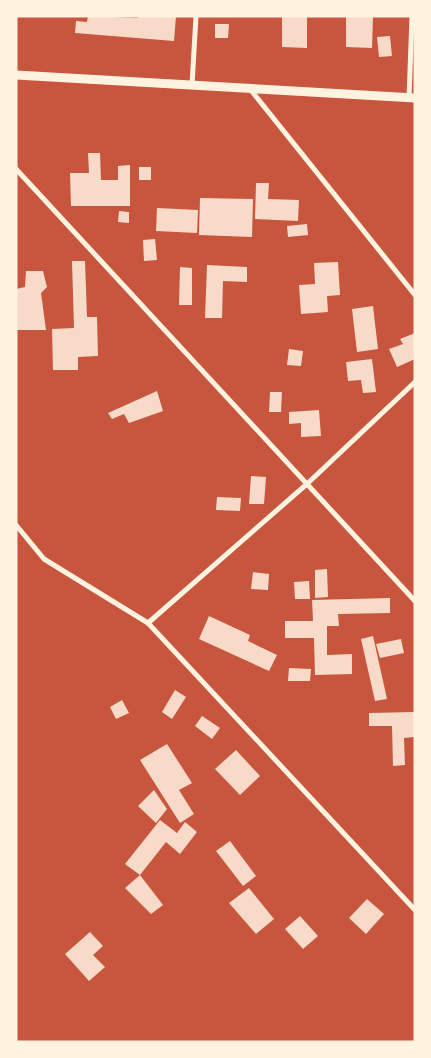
<svg xmlns="http://www.w3.org/2000/svg" width="431" height="1058" viewBox="0 0 431 1058" font-family="'Nunito Sans',sans-serif">
<rect width="100%" height="100%" fill="#c8553d"/>
<!-- building -->
<g fill="#f7dbc8">
<path d="M88 16 138 18V16H176L174 41 75 33 76 21 87 22Z"/>
<path d="M282 16H307V48L282 47Z"/>
<path d="M346 16H373L372 48 346 47Z"/>
<path d="M215 24H229L228 38H215Z"/>
<path d="M390 36 392 56 379 57 377 37Z"/>
<path d="M88 153H100L101 180H118V166L130 165V206H71L70 173H89Z"/>
<rect x="139" y="167" width="12" height="13"/>
<path d="M256 183H269L268 199 299 200 298 221 255 219Z"/>
<path d="M200 198 253 199 252 237 199 235Z"/>
<path d="M157 208 198 210 197 233 156 231Z"/>
<path d="M119 211 129 212V223L118 222Z"/>
<path d="M307 224 308 235 288 237 287 226Z"/>
<path d="M155 239 157 260 144 261 143 240Z"/>
<path d="M72 261H85L87 317H97L98 356 78 357V370H53L52 329 74 328Z"/>
<path d="M338 262 340 295 327 296 328 312 301 314 299 285 315 284 314 263Z"/>
<path d="M207 265 247 267V282L223 281 222 318H205Z"/>
<path d="M180 267 192 268V305H179Z"/>
<path d="M26 271H43L47 287 41 293 46 330H16V289L25 287Z"/>
<path d="M373 306 378 349 357 352 352 309Z"/>
<path d="M415 333V359L397 367 389 349 403 344 400 339Z"/>
<path d="M289 349 303 351 301 366 287 365Z"/>
<path d="M372 359 376 392 363 393 361 380 348 381 346 362Z"/>
<path d="M157 391 163 411 129 423 124 414 112 419 108 413Z"/>
<path d="M270 392H282L281 412H269Z"/>
<path d="M319 410 321 436 301 437V423L289 424V412Z"/>
<path d="M251 476 266 477 264 504H249Z"/>
<path d="M217 497 241 498 240 511 216 510Z"/>
<path d="M327 569 328 597 315 598V570Z"/>
<path d="M253 572 269 574 268 590 251 589Z"/>
<path d="M309 581 310 599H295L294 582Z"/>
<path d="M390 598V613L338 614 339 626H327V655L352 654V674L315 675 314 638H285V621H313L312 600Z"/>
<path d="M209 616 250 635 248 641 277 655 269 671 199 639Z"/>
<path d="M373 636 387 699 375 701 361 639Z"/>
<path d="M401 639 404 653 380 658 376 644Z"/>
<path d="M289 668 311 669 310 681H288Z"/>
<path d="M175 690 186 697 172 719 162 712Z"/>
<path d="M122 700 129 713 116 719 110 707Z"/>
<path d="M414 712V737L404 738 405 765 393 766 392 726H369V713Z"/>
<path d="M202 716 220 728 212 739 195 726Z"/>
<path d="M167 744 192 783 179 790 194 814 180 823 140 760Z"/>
<path d="M236 750 260 776 240 795 215 769Z"/>
<path d="M154 790 167 809 156 823 138 806Z"/>
<path d="M160 820 177 833 185 822 197 832 180 854 166 842 140 875 125 864Z"/>
<path d="M230 841 256 876 243 886 216 851Z"/>
<path d="M140 875 163 905 151 914 125 888Z"/>
<path d="M249 888 274 919 256 934 229 903Z"/>
<path d="M367 899 384 914 366 934 349 918Z"/>
<path d="M300 916 318 936 303 949 285 929Z"/>
<path d="M90 932 103 946 93 955 105 967 89 981 65 954Z"/>
</g>
<g fill="none" stroke-linecap="round" stroke-linejoin="round">
<!-- minor -->
<g stroke="#fff3e0" stroke-width="5">
<path d="M192 85 196 16"/>
<path d="M250 89 415 295"/>
<path d="M409 98 412 16"/>
<path d="M16 169 415 601"/>
<path d="M16 525 44 559 148 623 415 910"/>
<path d="M148 623 308 483 415 382"/>
</g>
<!-- tertiary -->
<path stroke="#fff3e0" stroke-width="9" d="M16 75 415 98"/>
</g>
<!-- border -->
<rect width="431" height="1058" fill="none" stroke="#fff3e0" stroke-width="35"/>
</svg>
